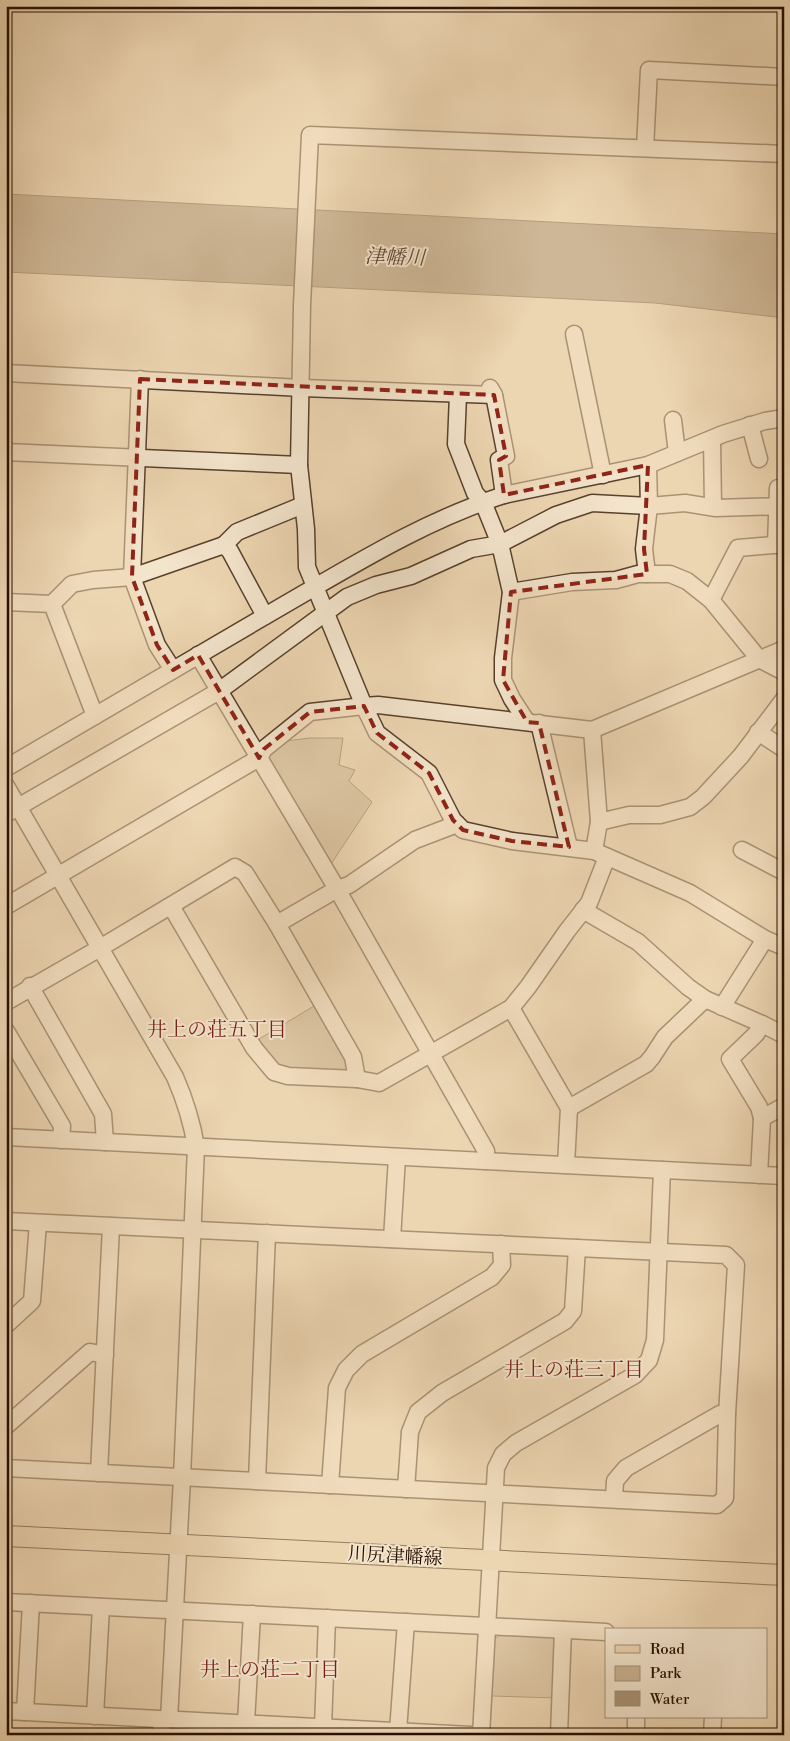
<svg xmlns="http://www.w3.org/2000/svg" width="790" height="1741" viewBox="0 0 790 1741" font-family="'Libre Bodoni','Noto Serif JP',serif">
<rect width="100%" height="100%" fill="#ecd5b1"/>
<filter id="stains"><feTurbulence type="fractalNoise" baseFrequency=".004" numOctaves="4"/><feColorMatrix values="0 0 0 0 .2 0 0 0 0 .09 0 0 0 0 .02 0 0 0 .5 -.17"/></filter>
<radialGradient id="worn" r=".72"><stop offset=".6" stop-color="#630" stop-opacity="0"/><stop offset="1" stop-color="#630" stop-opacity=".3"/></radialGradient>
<!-- green -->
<g fill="#cbb493" stroke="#79624a">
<path d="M310 738H343L339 765 355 770 349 781 372 802 329 867 264 754 279 742Z"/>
<path d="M319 1003 350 1058 353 1076 275 1068 254 1042Z"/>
<path d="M503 1633 553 1635 559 1641 557 1698 491 1696 493 1640Z"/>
</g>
<!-- water -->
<path fill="#a99275" stroke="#755e46" d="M6 194 784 234V318L655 303 6 272Z"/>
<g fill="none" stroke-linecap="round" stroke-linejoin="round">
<defs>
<g id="minor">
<path d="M645 148 649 70 784 77"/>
<path d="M784 154 310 135 302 305 299 465 306 529 307 567 364 706 377 733 429 773 453 820 463 830 512 841 594 851 690 893 765 939 784 947"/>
<path d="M574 334 603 475"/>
<path d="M6 373 302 388 494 395"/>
<path d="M140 379 132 577 157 645 173 670"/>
<path d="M490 388 494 395 506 456 499 460 504 495"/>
<path d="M458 395 456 444 475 493 483 502 500 544 511 592 503 658V680L512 699 527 722"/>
<path d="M673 420 677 453"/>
<path d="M750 425 759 459"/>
<path d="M712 439 713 507"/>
<path d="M6 452 299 465"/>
<path d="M224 545 237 532 303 505"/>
<path d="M776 545 778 488"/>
<path d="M647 574 644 549 649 506 648 465"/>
<path d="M511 592 572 582 616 580 638 574H670L687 581 711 600 759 659 784 672"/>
<path d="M711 600 738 548 784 544"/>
<path d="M6 602 52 604 95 716"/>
<path d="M52 604 72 584 93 580 132 577 224 545 230 551 265 616"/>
<path d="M198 655 337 889 486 1151V1161"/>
<path d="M539 723 569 847"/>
<path d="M592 730 599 822"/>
<path d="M758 732 784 749"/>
<path d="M6 768C99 714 191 659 284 605 355 564 426 520 504 495L648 465 723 434 765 421 784 418"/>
<path d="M6 786 175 1077C185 1100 192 1122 196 1147L182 1478 169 1719"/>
<path d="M6 814 219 691 347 597 376 585 411 576 471 549 500 544 556 515 592 503 649 506 685 503 716 508 784 506"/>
<path d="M742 850 784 872"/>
<path d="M594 851 599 822 629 815H660L690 807 703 797 741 756 784 699"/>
<path d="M6 906 259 758 264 749 310 712 364 706 378 705 592 730 784 649"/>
<path d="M171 906 254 1048 274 1072 288 1076 357 1079 379 1083 511 1008 528 987 567 931 589 903 607 857"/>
<path d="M583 910 638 942 688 987 705 999 762 1024 756 1034 730 1059 759 1107 762 1118 759 1175"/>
<path d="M277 924 337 889 349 885 415 840 457 824"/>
<path d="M30 986 103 1114 105 1142"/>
<path d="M6 1002 100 948 235 867 245 873 277 924 353 1057 357 1079"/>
<path d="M722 1007 765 939"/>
<path d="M511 1008 569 1108 566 1165"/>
<path d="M762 1024 784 1035"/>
<path d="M6 1031 62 1126 61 1140"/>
<path d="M569 1108 646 1064 652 1057 665 1037 705 999"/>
<path d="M762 1118 784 1106"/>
<path d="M6 1137 784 1176"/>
<path d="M6 1221 726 1255 736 1265 727 1414 725 1498 717 1505 6 1468"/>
<path d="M392 1239 397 1157"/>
<path d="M6 1325 32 1301 38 1223"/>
<path d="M6 1426 90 1352 105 1355"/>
<path d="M99 1473 111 1226"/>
<path d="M257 1481 267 1233"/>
<path d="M330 1485 337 1388 346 1370 362 1354 492 1277 502 1265 501 1244"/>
<path d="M406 1489 410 1432 418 1412 442 1393 565 1321 573 1311 577 1248"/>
<path d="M614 1499 615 1481 626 1468 720 1414H727"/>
<path d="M6 1602 606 1632"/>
<path d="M6 1711 471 1735"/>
<path d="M25 1712 31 1603"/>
<path d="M95 1716 101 1607"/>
<path d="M246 1723 252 1614"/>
<path d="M323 1727 327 1618"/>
<path d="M398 1731 406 1622"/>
<path d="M161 1735 162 1719"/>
<path d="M481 1735 496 1468 503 1454 516 1443 635 1375 649 1360 655 1340 662 1170"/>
<path d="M559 1735 563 1630"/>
<path d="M636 1735V1717"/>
<path d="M712 1735 713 1717"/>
</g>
<path id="major" d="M6 1536 784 1575"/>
</defs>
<!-- minor casing -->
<use href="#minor" stroke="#58412c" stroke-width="19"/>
<!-- major casing -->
<use href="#major" stroke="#271000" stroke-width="22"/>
<!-- minor -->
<use href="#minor" stroke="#f3e4cc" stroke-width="16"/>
<!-- major -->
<use href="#major" stroke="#ecd5b1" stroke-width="20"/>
</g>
<!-- marked area -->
<path d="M0 0H790V1741H0ZM140 379 494 395 506 456 499 460 504 495 648 465 644 549 647 574 511 592 503 680 527 722 539 723 569 847 512 841 463 830 453 820 429 773 377 733 364 706 310 712 264 749 259 758 198 655 173 670 157 645 132 577Z" fill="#ecd5b1" fill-opacity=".55" fill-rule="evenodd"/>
<path fill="none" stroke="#8f2418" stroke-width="4" stroke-dasharray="10 6" stroke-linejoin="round" d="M140 379 494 395 506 456 499 460 504 495 648 465 644 549 647 574 511 592 503 680 527 722 539 723 569 847 512 841 463 830 453 820 429 773 377 733 364 706 310 712 264 749 259 758 198 655 173 670 157 645 132 577Z"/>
<g text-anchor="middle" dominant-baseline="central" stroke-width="4" stroke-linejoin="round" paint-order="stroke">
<!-- street labels -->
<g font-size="19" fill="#271000" stroke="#f3e4cc">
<text transform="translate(395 1556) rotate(3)">川尻津幡線</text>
</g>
<!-- water labels -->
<g font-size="20" font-style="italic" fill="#624a35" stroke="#f3e4cc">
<text transform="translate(395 258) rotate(2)">津幡川</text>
</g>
<!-- neighbourhood labels -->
<g font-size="20" fill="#7a1f14" stroke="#f3e4cc">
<text x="217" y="1030">井上の荘五丁目</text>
<text x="574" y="1370">井上の荘三丁目</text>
<text x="270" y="1670">井上の荘二丁目</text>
</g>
</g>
<!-- margin -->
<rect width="790" height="1741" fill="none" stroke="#ecd5b1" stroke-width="25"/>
<rect x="8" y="8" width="775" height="1726" fill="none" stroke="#271000" stroke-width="2.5"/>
<rect x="12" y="12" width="765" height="1716" fill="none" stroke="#271000"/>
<!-- legend -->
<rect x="605" y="1628" width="162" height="90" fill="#f3e4cc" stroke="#a18f7a"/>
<rect x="615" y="1645" width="25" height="8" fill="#ecd5b1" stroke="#a18f7a"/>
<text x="650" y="1654" font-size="15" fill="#271000">Road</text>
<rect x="615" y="1666" width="25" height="15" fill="#cbb493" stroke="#a18f7a"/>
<text x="650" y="1678" font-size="15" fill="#271000">Park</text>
<rect x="615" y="1691" width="25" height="15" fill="#a99275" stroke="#a18f7a"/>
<text x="650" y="1704" font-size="15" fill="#271000">Water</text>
<rect width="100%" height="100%" filter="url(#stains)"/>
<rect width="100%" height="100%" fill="url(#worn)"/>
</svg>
